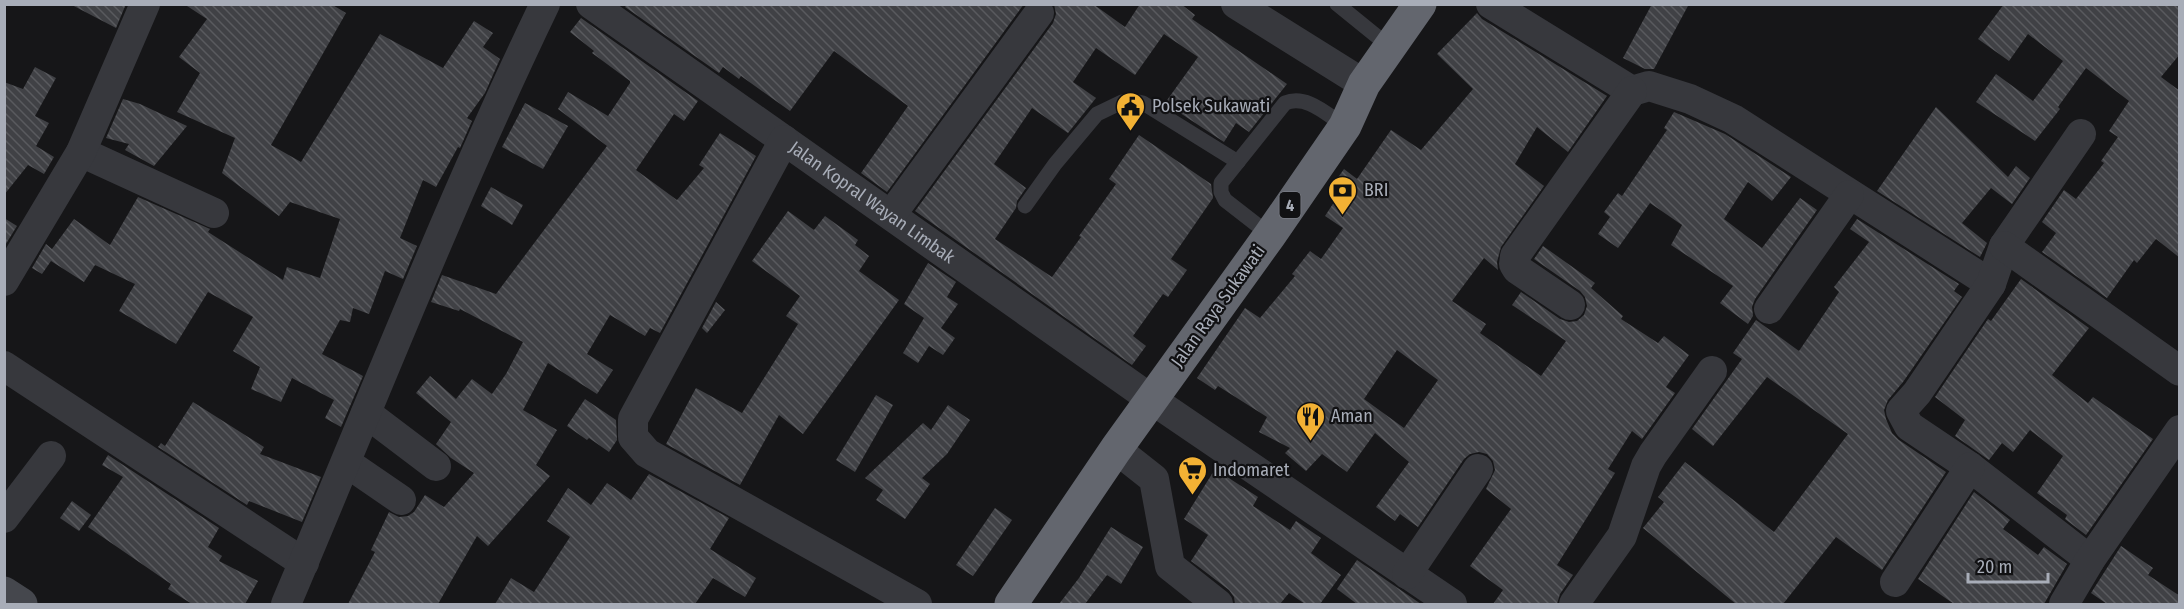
<svg xmlns="http://www.w3.org/2000/svg" width="2184" height="609" viewBox="0 0 2184 609" font-family="'Fira Sans Condensed',sans-serif">
<defs>
<pattern id="building-back-hatch" width="6" height="6" patternUnits="userSpaceOnUse" patternTransform="scale(1.5)"><rect width="6" height="6" fill="#404145"/><path d="M-1 5l2 2M0 0l6 6M5-1l2 2" fill="none" stroke="#595a5e"/></pattern>
</defs>
<rect width="100%" height="100%" fill="#161618"/>
<!-- building -->
<g fill="url(#building-back-hatch)" fill-rule="evenodd">
<path d="M70 4H126L116 28Z"/>
<path d="M184 4H331L346 13 271 145 301 162 380 34 443 68 474 21 493 33 483 47 500 59 485 93 467 118 472 121 460 148 458 147 436 187 423 180 400 238 417 246 403 279 385 271 369 314 353 308 350 322 340 320 322 354 363 376 341 427 325 418 334 400 292 378 281 402 251 389 260 367 233 351 253 317 208 292 176 344 119 311 135 284 95 265 84 282 51 261 42 274 32 268 46 244 52 249 74 219 110 245 138 197 210 229 208 232 283 280 287 267 320 278 340 219 290 202 279 216 222 173 235 138 177 112 200 73 179 57 207 19Z"/>
<path d="M627 4H1024L887 192 861 173 908 106 834 51 790 111 741 76 739 79 723 67 719 73 625 7Z"/>
<path d="M1054 4H1093L1125 27 1140 4H1181L1195 15 1192 19 1287 84 1249 132 1236 123 1224 142 1165 103 1198 57 1164 34 1135 75 1096 48 1073 82 1096 98 1068 133 1032 108 994 164 1026 188 1017 201 1016 208 995 239 1052 277 1081 237 1079 236 1116 184 1109 179 1139 135 1211 184 1213 198 1171 259 1187 270 1168 297 1163 294 1133 336 1146 346 1132 365 915 211 1053 23 1056 14Z"/>
<path d="M1652 4H1689L1654 69H1645L1623 58Z"/>
<path d="M2004 4H2180V54L2161 77 2180 91V258L2156 239 2137 263 2134 260 2107 298 2042 252 2056 233 2042 222 2064 190 2076 199 2104 163 2101 161 2118 137 2109 131 2129 101 2086 68 2058 107 2060 109 2035 141 1976 102 1996 74 2033 101 2063 61 2028 34 2009 61 1978 39Z"/>
<path d="M1477 13 1482 19 1607 96 1568 152 1537 127 1515 164 1544 186 1501 247 1497 262 1498 270 1484 258 1452 301 1486 324 1480 333 1541 376 1566 341 1512 305 1521 292 1560 319 1569 322 1577 321 1584 315 1587 306 1585 297 1580 291 1534 259 1543 246 1595 283 1591 288 1623 316 1621 319 1658 343 1664 336 1689 355 1666 387 1675 393 1642 439 1632 431 1608 469 1615 473 1557 565 1573 575 1560 594 1557 604H1493L1503 590 1470 566 1511 509 1486 489 1495 470 1493 461 1487 454 1479 452 1470 454 1464 459 1418 527 1400 514 1395 521 1376 507 1409 462 1375 433 1347 472 1322 454 1306 471 1285 453 1290 448 1259 432 1267 417 1218 386 1215 390 1197 378 1245 308 1260 318 1295 276 1292 274 1310 251 1321 259 1343 228 1325 216 1338 196 1329 190 1344 169 1357 179 1391 130 1421 150 1473 89 1437 54ZM1397 350 1438 380 1404 428 1364 399Z"/>
<path d="M581 18 698 101 684 121 674 114 636 170 677 200 704 168 699 165 720 133 756 156 660 333 650 328 645 336 610 315 587 354 613 370 597 394 548 363 523 410 557 430 536 465 550 476 488 546 477 536 438 604H348L375 552 371 550 389 512 399 517 408 516 414 512 425 495 444 507 474 473 451 458 436 444 451 422 416 393 430 376 456 399 472 379 492 394 506 374 523 342 460 309 459 311 431 302 442 275 496 294 607 146 558 109 568 92 608 116 630 83V81L592 53 594 51 570 32Z"/>
<path d="M35 67 56 78 35 116 49 123 36 146 54 157 44 174 28 165 4 195V82L23 89Z"/>
<path d="M123 99 140 104 187 126 154 166 125 150 129 144 106 138Z"/>
<path d="M525 103 568 126 543 169 502 147Z"/>
<path d="M1936 107 2008 177 2016 166 2030 178 2012 204 1991 188 1962 223 1987 243 1980 257 1877 191Z"/>
<path d="M1674 112 1725 134 1791 177 1772 201 1748 182 1724 219 1762 248 1800 198 1817 210 1755 299 1752 307 1753 316 1748 324 1720 303 1733 286 1671 245 1682 225 1650 203 1618 248 1598 234 1610 217 1604 212 1618 193 1622 196 1667 130 1664 128Z"/>
<path d="M491 187 523 205 512 225 481 206Z"/>
<path d="M788 211 814 230 825 216 858 240 855 245 869 256 859 271 899 300 803 434 779 415 740 485 666 444 696 388 742 413 798 324 786 316 800 296 752 261Z"/>
<path d="M4 218 17 226 4 247Z"/>
<path d="M1857 219 1959 284 1954 291 1962 297 1903 382 1888 400 1884 410 1886 419 1892 433 1899 440 1946 472 1882 570 1836 537 1783 604H1736L1643 528 1664 502 1658 497 1685 462 1774 532 1848 434 1767 377 1713 446 1692 429 1742 359 1733 353 1756 320 1799 351 1839 292 1834 287 1869 242 1850 229Z"/>
<path d="M928 263 956 282 947 297 958 304 941 328 955 338 943 355 929 346 918 363 903 353 924 318 904 304Z"/>
<path d="M2021 279 2089 328 2052 375 2088 403 2093 397 2153 439 2086 535 2065 519 2067 515 2037 493 2063 456 2030 430 2013 452 2002 443 1989 460 1955 436 1965 420 1935 397 1988 319 1991 321Z"/>
<path d="M716 302 725 310 707 333 702 328Z"/>
<path d="M876 395 893 405 855 472 836 460Z"/>
<path d="M585 399 616 420 617 440 609 452 589 438 587 440 567 426Z"/>
<path d="M193 402 264 447 260 454 321 477 302 522 249 501 247 505 158 447 161 443 165 446Z"/>
<path d="M948 405 970 420 947 454 922 478 930 484 905 519 876 500 883 490 865 478 923 423 931 430Z"/>
<path d="M108 455 219 528 208 547 222 556 219 561 258 581 245 604H192L168 589 171 584 88 527 123 477 102 465Z"/>
<path d="M1215 469 1258 497 1253 506 1290 530 1296 521 1321 538 1311 553 1341 575 1320 604H1305L1289 593 1280 604H1235L1234 597 1229 590 1191 561 1208 535 1184 519Z"/>
<path d="M649 474 729 518 710 549 756 578 745 597 713 578 695 604H495L511 578 534 592 570 537 547 521 568 488 591 505 607 483 631 500Z"/>
<path d="M1974 492 2010 520 2003 529 2038 555 2044 547 2067 564 2044 604H1954L1918 579Z"/>
<path d="M72 501 91 515 79 531 60 518Z"/>
<path d="M995 508 1012 520 973 576 956 565Z"/>
<path d="M1111 527 1143 547 1121 584 1107 575 1085 604H1059L1079 578Z"/>
<path d="M2121 546 2153 568 2148 575 2180 596V604H2107L2091 593Z"/>
<path d="M1357 560 1421 604H1357L1337 589Z"/>
</g>
<g fill="none" stroke-linecap="round" stroke-linejoin="round">
<!-- lane -->
<g stroke="#37383d" stroke-width="15">
<path d="M1337 4 1390 47"/>
<path d="M1025 206 1055 164 1097 114 1122 102 1134 101 1143 103 1238 162"/>
<path d="M1270 235 1225 200 1221 192V183L1285 103C1307 94 1327 115 1345 126"/>
</g>
<!-- street -->
<g stroke="#37383d" stroke-width="30">
<path id="s1" d="M591 4 1151 399 1452 604"/>
<path d="M1236 4 1364 84"/>
<path d="M1491 4 1632 91 1649 86 1690 99 1733 119 1991 284"/>
<path d="M2081 134 2004 246 1991 284 1917 393 1901 411 1909 426 1970 467 2090 560"/>
<path d="M784 140 633 419V437L647 453 917 604"/>
<path d="M81 152 214 213"/>
<path d="M891 215 1039 13"/>
<path d="M2004 246 2180 371"/>
<path d="M4 281 81 152 145 4"/>
<path d="M1570 305 1517 269 1514 264 1515 256 1632 91"/>
<path d="M1769 309 1849 195"/>
<path d="M4 366 304 563"/>
<path d="M366 413 436 466"/>
<path d="M1116 449 1154 479 1170 566 1218 604"/>
<path d="M347 463 401 500"/>
<path d="M4 518 51 456"/>
<path d="M1407 574 1478 469"/>
<path d="M1895 582 1970 467"/>
<path d="M286 604C371 404 450 201 545 4"/>
<path d="M1574 604 1622 536 1646 466 1653 454 1712 371"/>
<path d="M2064 604 2090 560 2180 430"/>
</g>
<!-- secondary -->
<path stroke="#45474d" stroke-width="33" d="M4 593 21 604"/>
<!-- highway -->
<path stroke="#63666e" stroke-width="33" d="M1011 604 1116 449 1270 235 1345 126 1364 84 1420 4"/>
</g>
<!-- icons -->
<defs>
<symbol id="civic-pin" viewBox="-11 -11 22 30"><path d="M0 17L-7.5 6A9.5 9.5 0 1 1 7.5 6Z" fill="#f2b134" stroke="#111113"/><path d="M-.6-6.5H3V-4.5H.6V-3L4-1V1h2V6H-6V1h2V-1L-.6-3ZM-1.2 2.5V6h2.4V2.5Z" fill="#111"/></symbol>
<symbol id="bank-pin" viewBox="-11 -11 22 30"><path d="M0 17L-7.5 6A9.5 9.5 0 1 1 7.5 6Z" fill="#f2b134" stroke="#111113"/><path d="M-6-4H6V4H-6ZM0-2.3a2.3 2.3 0 1 0 0 4.6a2.3 2.3 0 1 0 0-4.6Z" fill="#111"/></symbol>
<symbol id="restaurant-pin" viewBox="-11 -11 22 30"><path d="M0 17L-7.5 6A9.5 9.5 0 1 1 7.5 6Z" fill="#f2b134" stroke="#111113"/><path d="M-5-6h1v4h1v-4h1v4h1v-4h1v5L-1.5 .5V6h-2V.5L-5-1ZM5-6V6H3V1.5H1.5Q1.5-4 5-6Z" fill="#111"/></symbol>
<symbol id="supermarket-pin" viewBox="-11 -11 22 30"><path d="M0 17L-7.5 6A9.5 9.5 0 1 1 7.5 6Z" fill="#f2b134" stroke="#111113"/><path d="M-6-5.5h2.5l.6 2H6L4.5 2H-2.5L-4.4-4H-6ZM-1.5 3.2a1.3 1.3 0 1 0 .1 0ZM3 3.2a1.3 1.3 0 1 0 .1 0Z" fill="#111"/></symbol>
</defs>
<g fill-rule="evenodd">
<use href="#civic-pin" x="1114" y="90" width="33" height="45"/>
<use href="#bank-pin" x="1326" y="174" width="33" height="45"/>
<use href="#restaurant-pin" x="1294" y="400" width="33" height="45"/>
<use href="#supermarket-pin" x="1176" y="454" width="33" height="45"/>
</g>
<g text-anchor="middle" dominant-baseline="central" stroke-width="4.5" stroke-linejoin="round" paint-order="stroke">
<!-- shield labels -->
<rect fill="#111113" stroke="#7b7e86" stroke-width="1.5" x="1279.5" y="192" width="21" height="26" rx="4.5"/>
<g font-size="16" font-weight="bold" fill="#a8adb8">
<text x="1290" y="205">4</text>
</g>
<!-- poi labels -->
<g font-size="18" fill="#a8adb8" stroke="#111113" text-anchor="start">
<text x="1152" y="106">Polsek Sukawati</text>
<text x="1364" y="190">BRI</text>
<text x="1331" y="416">Aman</text>
<text x="1213" y="470">Indomaret</text>
</g>
<!-- street labels -->
<g font-size="18" fill="#a8adb8" stroke="#111113">
<text stroke="none"><textPath href="#s1" startOffset="344">Jalan Kopral Wayan Limbak</textPath></text>
<text transform="translate(1218 306) rotate(-54)">Jalan Raya Sukawati</text>
</g>
</g>
<!-- border -->
<rect width="2184" height="609" fill="none" stroke="#a8adb8" stroke-width="12"/>
<!-- scale -->
<path d="M1968 573v9h80v-9" fill="none" stroke="#a8adb8" stroke-width="3"/>
<text x="1977" y="573" font-size="18" fill="#a8adb8" stroke="#111113" stroke-width="4.5" paint-order="stroke">20 m</text>
</svg>
